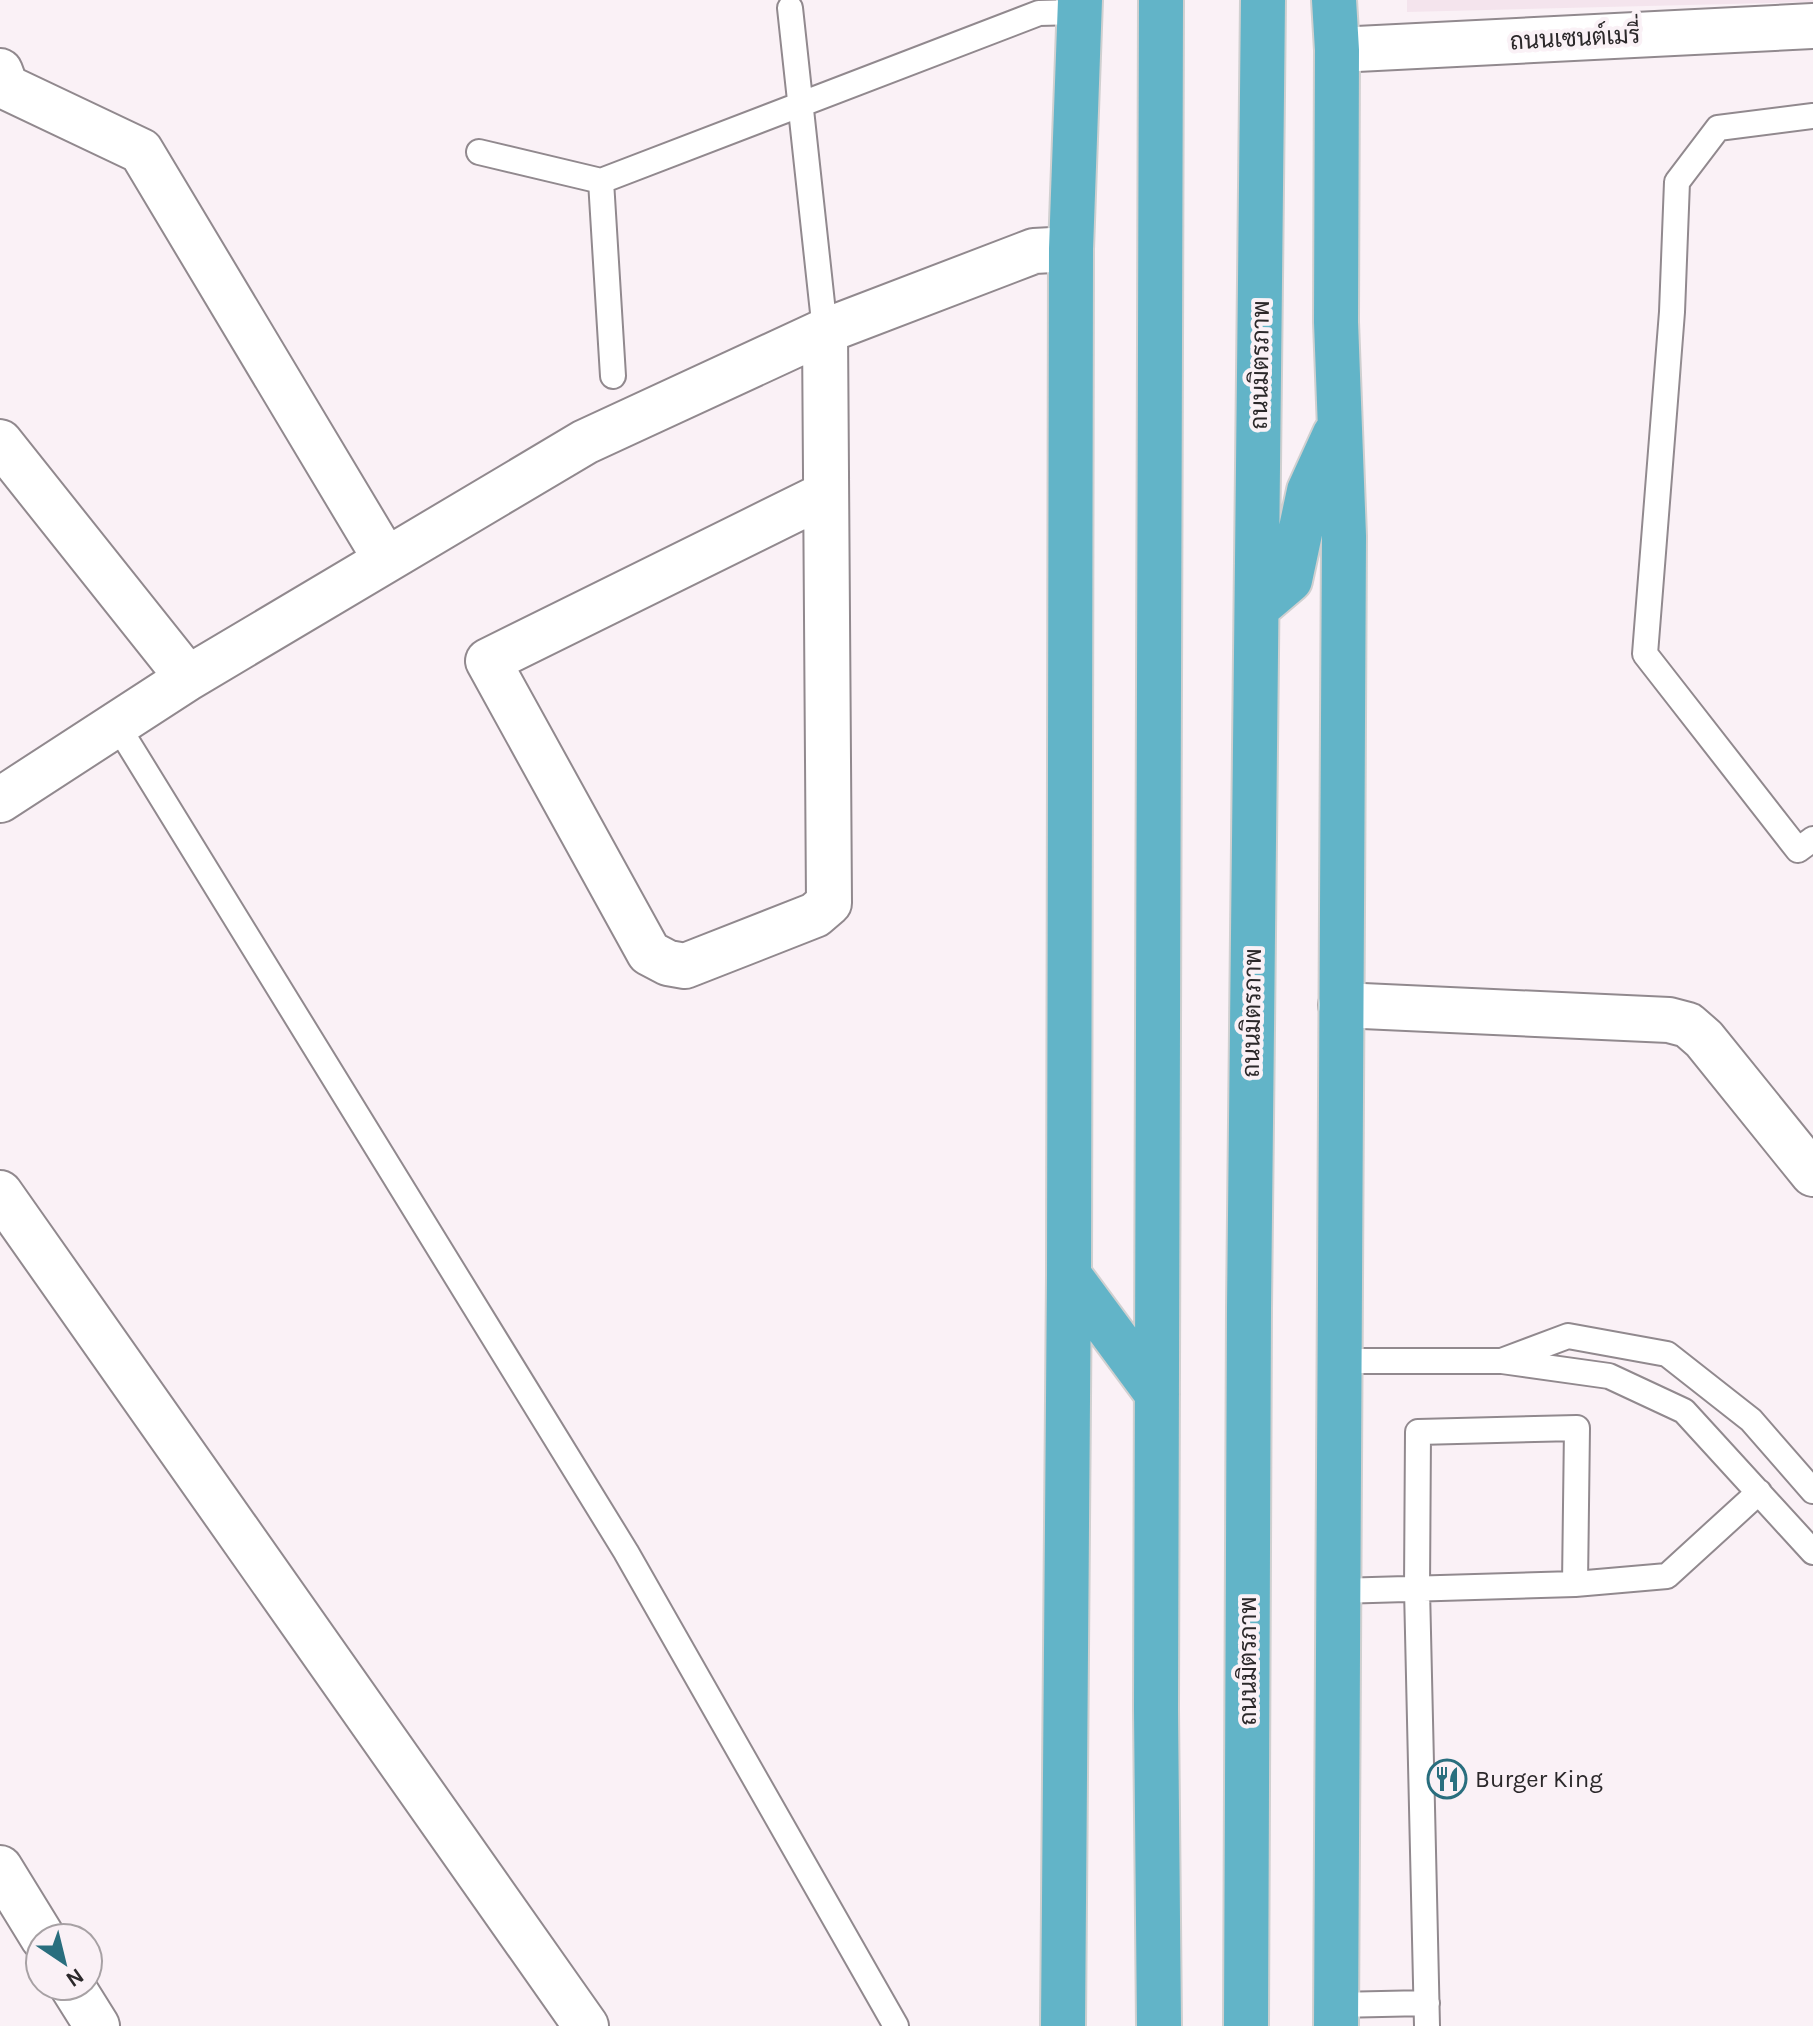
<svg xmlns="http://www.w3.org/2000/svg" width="1813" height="2026" viewBox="0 0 1813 2026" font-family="Karla,Sarabun,sans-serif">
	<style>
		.built { fill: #f4e4ed }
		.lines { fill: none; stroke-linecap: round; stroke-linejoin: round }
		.service-casing { stroke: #91898e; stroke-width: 28 }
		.minor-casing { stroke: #91898e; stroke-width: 48 }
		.trunk-casing { stroke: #d0d0d0; stroke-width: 48 }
		.service { stroke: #fff; stroke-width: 24 }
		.minor { stroke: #fff; stroke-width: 44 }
		.trunk { stroke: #62b4c8; stroke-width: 44 }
		.labels { text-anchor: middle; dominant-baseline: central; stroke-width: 8; stroke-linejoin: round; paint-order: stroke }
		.street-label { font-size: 24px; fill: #2b282a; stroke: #faf1f6 }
		.poi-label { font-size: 24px; fill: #2b282a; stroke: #faf1f6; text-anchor: start }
	</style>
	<rect width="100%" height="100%" fill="#faf1f6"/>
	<path class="built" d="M1407 0H1813V2L1407 12Z"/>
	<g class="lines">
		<defs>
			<path id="service" d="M790 8 825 331
				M1813 116 1718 128 1677 182 1672 312 1645 654 1798 850 1813 839
				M479 152 601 181 1039 13 1078 12
				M601 181 613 376
				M117 725 626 1552 896 2026
				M1504 1360 1568 1336 1667 1354 1751 1420 1813 1491
				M1339 1361H1502L1609 1376 1684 1411 1813 1552
				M1338 1591 1575 1584 1667 1576 1759 1492
				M1336 2005 1427 2003
				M1427 2026 1417 1589 1418 1432 1577 1428 1575 1584"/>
			<path id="minor" d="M1337 50 1813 26
				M0 71 6 87 141 151 386 560
				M825 331 829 903 815 915 685 966 668 963 649 953 488 661 826 494
				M0 442 188 678
				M0 800 188 678 585 442 825 331 1034 251 1071 249
				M1341 1005 1669 1020 1688 1025 1704 1039 1813 1174
				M0 1193 586 2026
				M0 1868 43 1938
				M72 1986 97 2026"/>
			<path id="trunk" d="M1334 0 1337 50 1336 322 1344 536 1336 2026
				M1257 608 1290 580 1309 491 1335 434
				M1069 1275 1157 1394
				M1063 2026 1069 1275 1071 249 1080 0
				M1159 2026 1156 1709 1161 0
				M1246 2026 1249 1309 1263 0"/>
		</defs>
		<use href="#service" class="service-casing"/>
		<use href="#minor" class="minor-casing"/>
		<use href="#trunk" class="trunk-casing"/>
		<use href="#service" class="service"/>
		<use href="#minor" class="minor"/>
		<use href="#trunk" class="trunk"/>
	</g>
	<defs>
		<symbol id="restaurant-ring" viewBox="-11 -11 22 22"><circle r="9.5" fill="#faf1f6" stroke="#296e7e" stroke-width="1.5"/><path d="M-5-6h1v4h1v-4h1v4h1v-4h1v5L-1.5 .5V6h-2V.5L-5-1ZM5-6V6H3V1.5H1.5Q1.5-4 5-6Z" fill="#296e7e"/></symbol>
	</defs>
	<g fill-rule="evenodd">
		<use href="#restaurant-ring" x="1425" y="1757" width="44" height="44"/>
	</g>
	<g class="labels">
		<g class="street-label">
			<text transform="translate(1575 38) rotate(-3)">ถนนเซนต์เมรี่</text>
			<text transform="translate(1260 365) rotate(-89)">ถนนมิตรภาพ</text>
			<text transform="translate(1252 1013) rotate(-89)">ถนนมิตรภาพ</text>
			<text transform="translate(1248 1661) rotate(-90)">ถนนมิตรภาพ</text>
		</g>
		<g class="poi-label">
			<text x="1475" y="1779">Burger King</text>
		</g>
	</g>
	<g transform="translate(64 1962) rotate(145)"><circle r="38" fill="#faf1f6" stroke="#a7a1a4" stroke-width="2"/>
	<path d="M0-6L14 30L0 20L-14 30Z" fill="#296e7e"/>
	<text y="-12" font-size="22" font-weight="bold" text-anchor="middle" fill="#2b282a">N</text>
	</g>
</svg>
